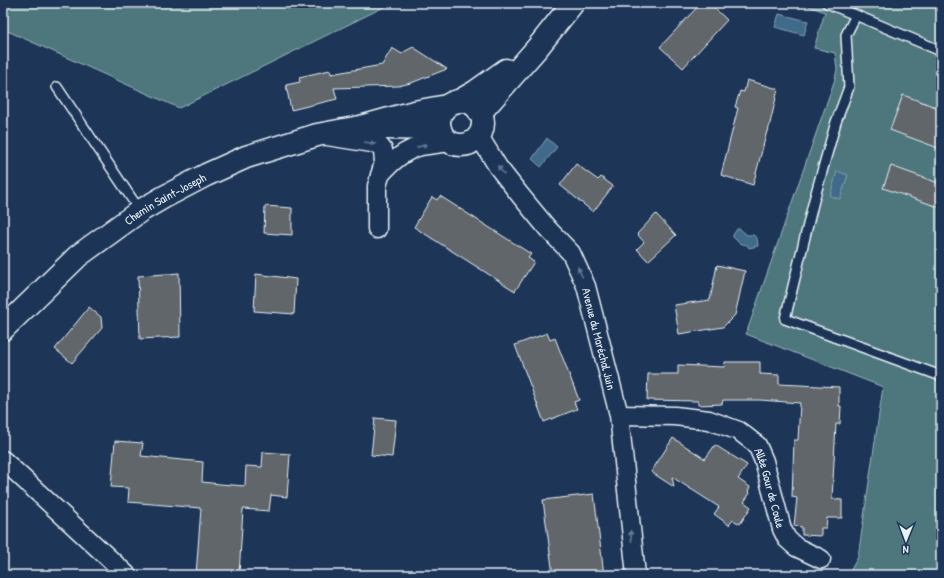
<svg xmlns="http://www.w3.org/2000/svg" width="944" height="578" viewBox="0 0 944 578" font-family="'Patrick Hand',sans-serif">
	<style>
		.green { fill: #4d777c; stroke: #9ab4ba }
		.water { fill: #416a89; stroke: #84a0b5 }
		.building { fill: #60666b; stroke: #e8f1f8 }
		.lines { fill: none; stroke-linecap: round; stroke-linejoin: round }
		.service-casing { stroke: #e8f1f8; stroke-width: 12 }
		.minor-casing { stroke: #e8f1f8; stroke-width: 21 }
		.secondary-casing { stroke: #e8f1f8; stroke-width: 25 }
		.service { stroke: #1d3557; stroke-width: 9 }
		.minor { stroke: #1d3557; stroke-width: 18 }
		.secondary { stroke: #1d3557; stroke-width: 22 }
		.oneway { fill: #64778f }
		.labels { text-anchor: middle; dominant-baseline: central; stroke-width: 3.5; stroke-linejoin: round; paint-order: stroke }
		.street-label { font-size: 12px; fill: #e8f1f8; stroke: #1d3557 }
	</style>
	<rect width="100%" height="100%" fill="#1d3557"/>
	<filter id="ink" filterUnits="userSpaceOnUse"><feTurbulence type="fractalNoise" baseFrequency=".025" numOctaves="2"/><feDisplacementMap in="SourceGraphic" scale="8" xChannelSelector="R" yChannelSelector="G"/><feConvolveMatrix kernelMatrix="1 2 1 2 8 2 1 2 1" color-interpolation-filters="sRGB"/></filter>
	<g filter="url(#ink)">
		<path class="green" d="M3 3H389L388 5 179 108 3 29Z
			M800 3H941V575H848L858 557 883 387 746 334 835 79 837 69 835 53 814 48 825 12Z"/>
		<path class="water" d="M779 14 808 21 804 35 775 27Z
			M547 138 557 147 541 167 532 159Z
			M837 171 848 175 840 199 830 196Z
			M737 229H740L747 235H753L757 238 758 246 749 248 747 245 739 243 733 237V235Z"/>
		<path class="building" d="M701 3H709L727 20 683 68 660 47Z
			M413 47 447 69 411 83 398 86 334 88 337 99 291 110 286 85 300 82 299 77 330 70 331 74 382 65 392 48 402 54 404 52Z
			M747 80 778 89 768 132 767 131 753 185 721 175 738 108 735 107 740 91 744 92Z
			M903 95 941 109V149L890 130Z
			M576 164 598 180 601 177 613 186 593 212 560 185Z
			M891 166 941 184V208L883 188Z
			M440 196 531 254 528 258 534 262 515 291 414 227 432 197 437 200Z
			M265 206 292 208V235L264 233Z
			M656 214 676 235 648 261 637 249 644 242 637 234Z
			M717 265 745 271 735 315 723 327 679 334 674 305 710 300Z
			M179 273 180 337 140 339 138 276Z
			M256 274 296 279 294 314 254 311Z
			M89 307 101 317 102 328 72 363 55 349Z
			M547 333 550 340 555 338 579 400 574 402 577 409 544 422 515 345Z
			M725 362H760V374L779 375V384L839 387V406H841L840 424H836L832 499 842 500V518H827L826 528H821V536L802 535V527L794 526 797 498 792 497 794 440H798L800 403 760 400H723L722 404 698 405V401L647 400 648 374H678V365L724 367Z
			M375 418 396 420 392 457 371 455Z
			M673 438 705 459 715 445 747 465 738 479 750 487 748 491 750 493 744 502 751 507 740 524 733 520 729 525 714 514 719 507 672 477 674 487 651 472Z
			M115 441 143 443 141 456 203 462 202 482 220 484 245 486 246 466 262 467 263 452 290 454 287 497 271 495 269 511 243 509 239 575H196L201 508 128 502 129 488 111 487Z
			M594 494 604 575H553L543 500Z"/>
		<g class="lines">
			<defs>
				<path id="service" d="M827 3 941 51
					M856 15 846 35 849 87 836 122 814 200 785 319 941 376
					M57 87 140 211"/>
				<g id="minor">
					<path d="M327 136 378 144 383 150 384 162 377 186V229"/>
					<path id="s1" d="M479 136 498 167 520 195 548 229 571 253 586 286 619 415 636 575"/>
					<path d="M380 175C391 162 405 150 421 146 431 144 440 144 450 142"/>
					<path id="s2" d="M619 415 675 416 709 420 739 431 757 445 764 461 782 529 787 539 796 547 821 559"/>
					<path d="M3 460 127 575"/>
				</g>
				<g id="secondary">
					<path d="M459 101 475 92 506 70"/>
					<circle cx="461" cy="123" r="22"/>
					<path d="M480 113 538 47 573 3"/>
					<path d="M382 128 440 129"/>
					<path id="s3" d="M3 329 78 256 140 211 164 197 206 175 246 157 317 135 360 127 414 112 447 106"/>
				</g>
			</defs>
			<use href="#service" class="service-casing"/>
			<use href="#minor" class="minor-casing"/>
			<use href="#secondary" class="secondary-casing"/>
			<use href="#service" class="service"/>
			<use href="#minor" class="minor"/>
			<use href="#secondary" class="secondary"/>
		</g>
		<defs><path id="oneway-solid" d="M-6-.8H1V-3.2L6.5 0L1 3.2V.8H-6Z"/></defs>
		<g class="oneway">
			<use href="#oneway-solid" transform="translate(370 143) rotate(9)"/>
			<use href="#oneway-solid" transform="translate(422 146) rotate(-13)"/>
			<use href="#oneway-solid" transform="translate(501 170) rotate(-126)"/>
			<use href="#oneway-solid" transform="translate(580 272) rotate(-115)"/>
			<use href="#oneway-solid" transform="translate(631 536) rotate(-96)"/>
		</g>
	</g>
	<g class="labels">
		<g class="street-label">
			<text stroke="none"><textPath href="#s3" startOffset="209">Chemin Saint-Joseph</textPath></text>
			<text stroke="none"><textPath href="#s1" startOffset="240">Avenue du Maréchal Juin</textPath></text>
			<text stroke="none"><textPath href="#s2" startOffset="190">Allée Gour de Coule</textPath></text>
		</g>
	</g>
	<rect width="944" height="578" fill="none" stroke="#1d3557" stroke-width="16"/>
	<rect x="8" y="8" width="928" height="562" fill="none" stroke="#e8f1f8" stroke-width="1.5" filter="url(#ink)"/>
	<g transform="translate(906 540) rotate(181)" stroke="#1d3557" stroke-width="3" paint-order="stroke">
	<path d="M0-3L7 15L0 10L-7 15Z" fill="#e8f1f8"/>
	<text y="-6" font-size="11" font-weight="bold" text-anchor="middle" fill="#e8f1f8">N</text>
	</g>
</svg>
